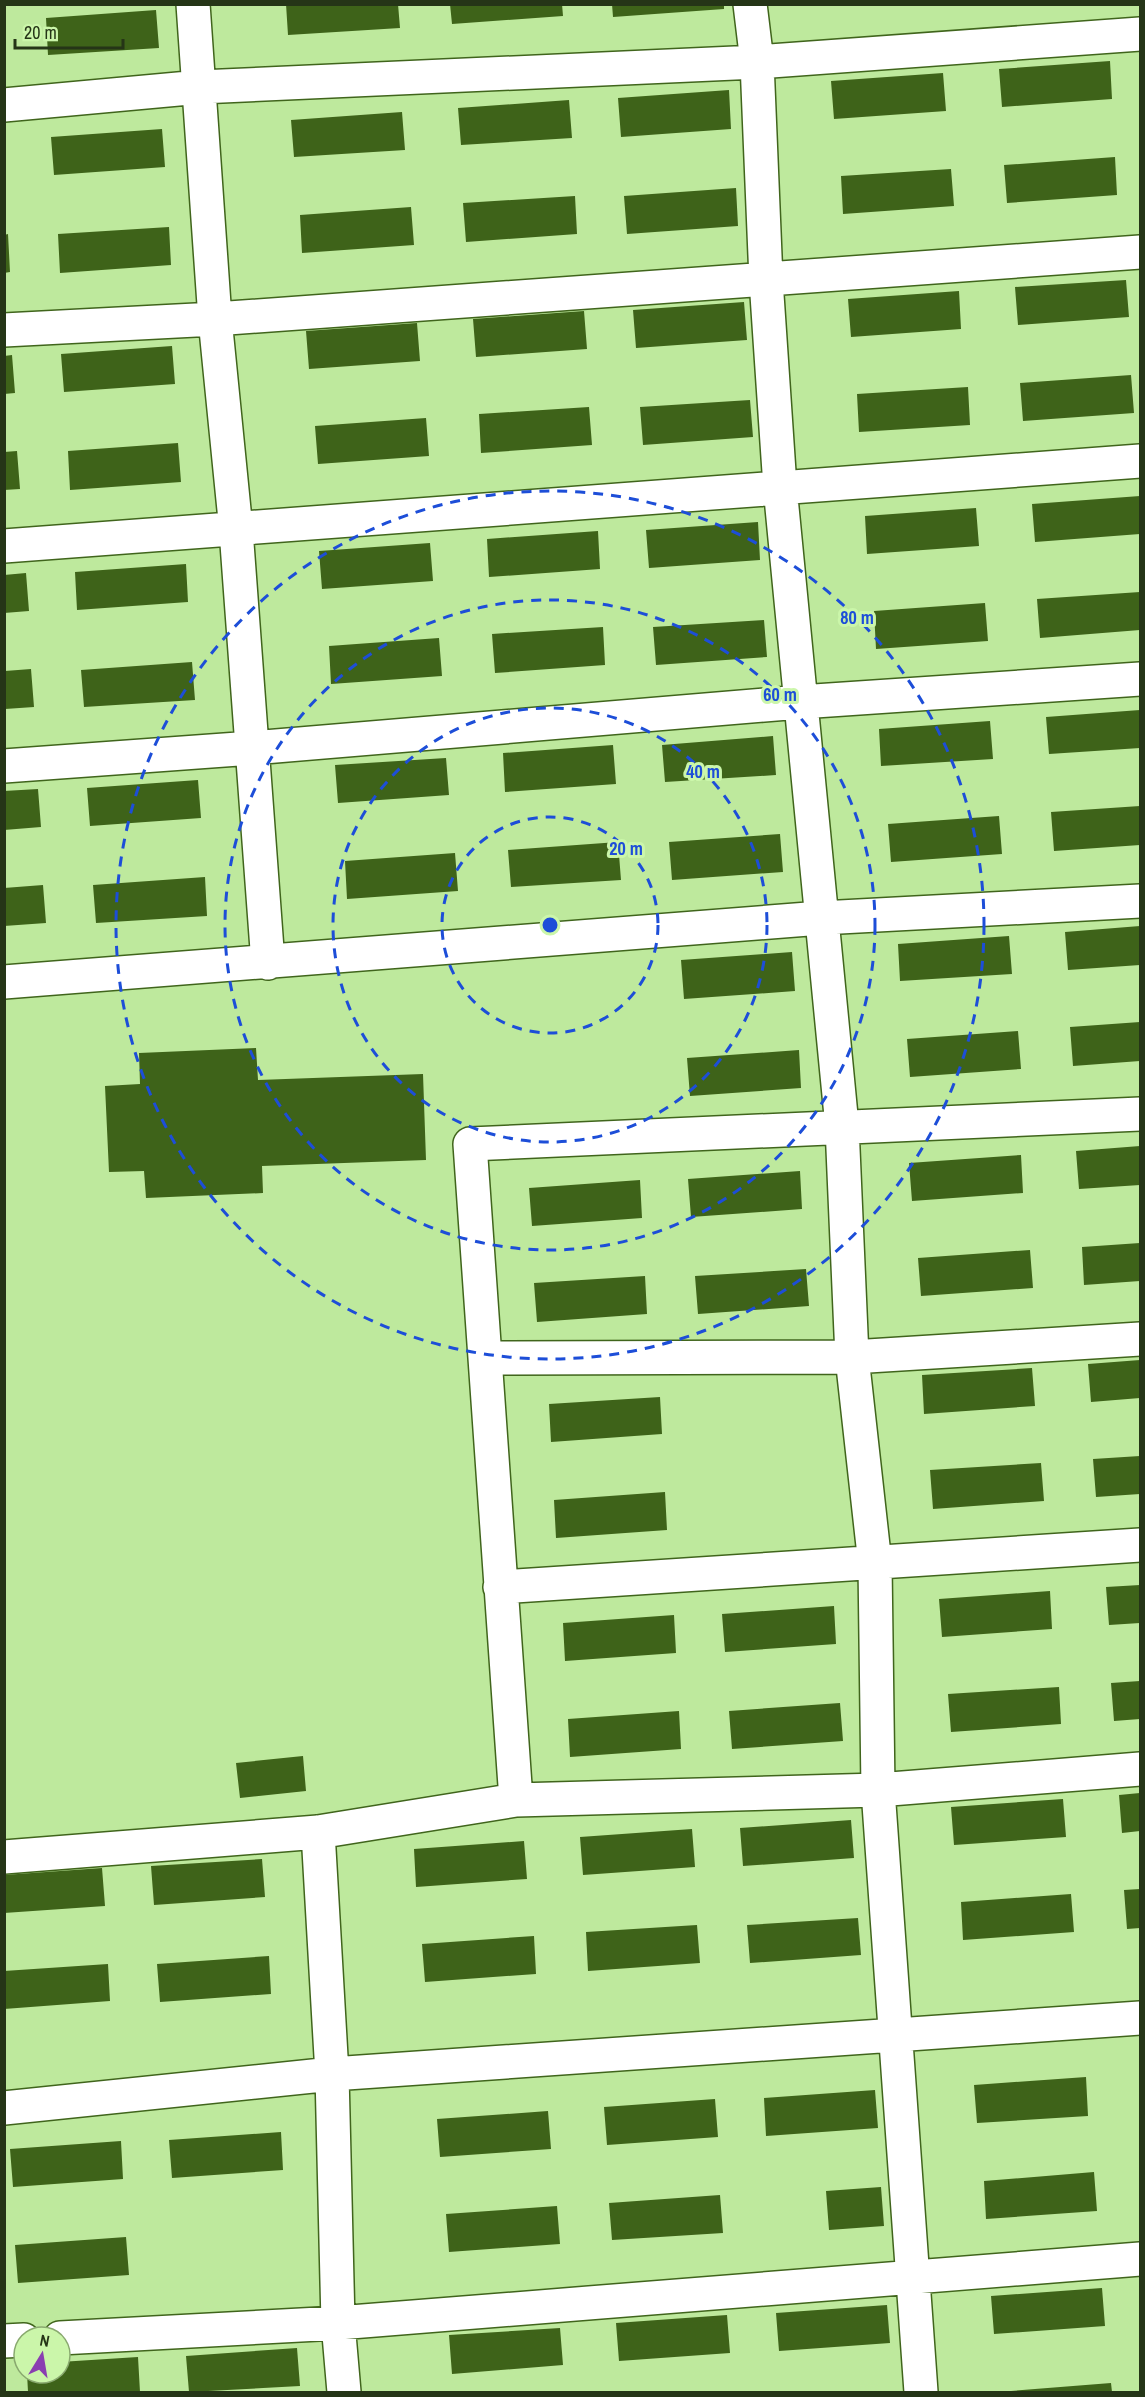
<svg xmlns="http://www.w3.org/2000/svg" width="1145" height="2397" viewBox="0 0 1145 2397" font-family="'Archivo Narrow',sans-serif">
	<style>
		.building { fill: #3e6319 }
		.lines { fill: none; stroke-linecap: round; stroke-linejoin: round }
		.minor-casing { stroke: #40651c; stroke-width: 36 }
		.minor { stroke: #fff; stroke-width: 33 }
		.ring { fill: none; stroke: #1d4ed8; stroke-width: 3; stroke-dasharray: 10 8 }
		.centre { fill: #1d4ed8; stroke: #cbf6aa; stroke-width: 3 }
		.ring-label { font-size: 18px; text-anchor: middle; font-weight: bold; fill: #1d4ed8; stroke: #cbf6aa; stroke-width: 6; stroke-linejoin: round; paint-order: stroke }
	</style>
	<rect width="100%" height="100%" fill="#bee99d"/>
	<path class="building" d="M286 4H398L400 28 288 35Z
		M450 4H562L563 16 452 24Z
		M612 4H724V9L613 17Z
		M156 10 159 48 48 55 46 18Z
		M1110 61 1112 99 1002 107 999 69Z
		M943 73 946 111 834 119 831 81Z
		M729 90 731 129 621 137 618 98Z
		M569 100 572 138 461 145 458 108Z
		M402 112 405 150 294 157 291 120Z
		M162 129 165 167 54 175 51 137Z
		M1115 157 1117 195 1007 203 1004 165Z
		M951 169 954 206 843 214 841 176Z
		M736 188 738 226 627 234 624 196Z
		M575 196 577 234 466 242 463 203Z
		M411 207 414 245 302 253 300 215Z
		M169 227 171 265 60 273 58 234Z
		M8 234 10 272 4 273V235Z
		M1126 280 1129 317 1018 325 1015 287Z
		M959 291 961 329 851 337 848 299Z
		M744 302 747 340 636 348 633 310Z
		M584 311 587 349 476 357 473 319Z
		M417 323 420 361 309 369 306 331Z
		M172 346 175 384 64 392 61 354Z
		M12 355 15 393 4 394V356Z
		M1131 375 1134 413 1023 421 1020 383Z
		M968 387 970 425 859 432 857 394Z
		M750 400 753 437 643 445 640 407Z
		M589 407 592 445 481 453 479 414Z
		M426 418 429 456 318 464 315 426Z
		M178 443 181 482 70 490 68 451Z
		M17 451 20 489 4 490V452Z
		M1140 496V534L1035 542 1032 504Z
		M976 508 979 546 867 554 865 516Z
		M758 522 760 560 649 568 646 530Z
		M598 531 600 569 489 577 487 539Z
		M430 543 433 581 322 589 319 551Z
		M186 564 188 602 77 610 75 572Z
		M26 573 29 611 4 613V575Z
		M1140 592V630L1040 638 1037 599Z
		M985 603 988 641 876 649 874 611Z
		M764 620 767 657 656 665 653 627Z
		M603 627 605 665 495 673 492 634Z
		M439 638 442 676 331 684 329 646Z
		M192 662 195 700 84 707 81 670Z
		M31 669 34 707 5 709V671Z
		M1140 710V748L1049 754 1046 717Z
		M990 721 993 759 881 766 879 729Z
		M773 736 776 775 665 782 662 745Z
		M613 745 616 784 505 792 503 753Z
		M446 758 449 795 338 803 335 765Z
		M198 780 201 818 90 826 87 788Z
		M38 789 41 827 4 830V791Z
		M1140 806V845L1054 851 1051 812Z
		M999 816 1002 854 891 862 888 824Z
		M780 834 783 872 672 880 669 842Z
		M618 842 621 880 511 887 508 850Z
		M455 853 458 891 347 899 345 861Z
		M205 877 207 916 96 923 93 885Z
		M43 885 46 923 4 926V888Z
		M1140 926V965L1068 970 1065 932Z
		M1009 936 1012 974 900 981 898 944Z
		M792 952 795 991 684 999 681 960Z
		M1140 1022V1061L1073 1066 1070 1027Z
		M1018 1031 1021 1069 910 1077 907 1039Z
		M256 1048 258 1080 423 1074 426 1160 262 1166 263 1193 146 1198 144 1171 109 1172 105 1086 140 1084 139 1053Z
		M799 1050 801 1088 690 1096 687 1058Z
		M1140 1146V1185L1079 1189 1076 1151Z
		M1021 1155 1023 1193 912 1201 909 1163Z
		M800 1171 802 1209 691 1217 688 1179Z
		M640 1180 642 1218 532 1226 529 1188Z
		M1140 1243V1281L1084 1285 1082 1247Z
		M1030 1250 1033 1288 921 1296 918 1258Z
		M806 1269 809 1306 698 1314 695 1276Z
		M645 1276 647 1314 537 1322 534 1283Z
		M1140 1360V1398L1091 1402 1088 1364Z
		M1032 1368 1035 1406 924 1414 922 1375Z
		M660 1397 662 1434 551 1442 549 1404Z
		M1140 1456V1494L1096 1497 1093 1459Z
		M1041 1463 1044 1501 933 1509 930 1470Z
		M665 1492 667 1530 556 1538 554 1500Z
		M1140 1585V1623L1109 1625 1106 1587Z
		M1050 1591 1052 1629 942 1637 939 1599Z
		M834 1606 836 1644 725 1652 722 1614Z
		M674 1615 676 1653 565 1661 563 1623Z
		M1140 1681V1719L1114 1721 1111 1683Z
		M1059 1687 1061 1724 951 1732 948 1694Z
		M840 1703 843 1741 732 1749 729 1711Z
		M679 1711 681 1749 570 1757 568 1719Z
		M303 1756 306 1791 240 1798 236 1763Z
		M1140 1793V1831L1122 1833 1119 1795Z
		M1063 1799 1066 1837 954 1845 951 1807Z
		M851 1820 854 1858 743 1866 740 1828Z
		M692 1829 695 1867 583 1875 580 1837Z
		M524 1841 527 1879 416 1887 414 1849Z
		M262 1859 265 1897 154 1905 151 1866Z
		M102 1868 105 1906 4 1913V1875Z
		M1140 1889V1928L1127 1929 1124 1890Z
		M1071 1894 1074 1932 963 1940 961 1902Z
		M858 1918 861 1955 750 1963 747 1925Z
		M697 1925 700 1963 588 1971 586 1932Z
		M534 1936 536 1974 425 1982 422 1944Z
		M269 1956 271 1994 160 2002 157 1964Z
		M108 1964 110 2001 4 2009V1971Z
		M1086 2077 1088 2116 977 2123 974 2085Z
		M875 2090 878 2128 766 2136 764 2098Z
		M715 2099 718 2137 607 2145 604 2107Z
		M548 2111 551 2149 440 2157 437 2119Z
		M281 2132 283 2170 172 2178 169 2140Z
		M121 2141 123 2179 13 2187 10 2149Z
		M1094 2172 1097 2211 986 2219 984 2181Z
		M881 2187 884 2226 829 2230 826 2191Z
		M720 2195 723 2233 612 2240 609 2203Z
		M557 2206 560 2244 449 2252 446 2214Z
		M126 2237 129 2275 18 2283 15 2245Z
		M1102 2288 1105 2326 994 2334 991 2296Z
		M887 2305 890 2343 779 2351 776 2313Z
		M727 2315 730 2353 619 2361 616 2323Z
		M560 2328 563 2365 452 2374 449 2335Z
		M297 2348 300 2386 189 2392 186 2356Z
		M138 2357 140 2392H28L27 2373H60V2362Z
		M1111 2383 1112 2392H1012L1011 2391Z"/>
	<g class="lines">
		<defs>
			<path id="minor" d="M193 4 215 319 236 530 268 963
				M750 4 757 62 766 280 780 487 842 1126 852 1357 875 1564 878 1790 921 2392
				M4 105 200 87 757 62 1140 34
				M4 330 215 319 1140 252
				M4 546 1140 461
				M4 766 252 748 800 702 1140 679
				M4 982 821 918 1140 901
				M486 1358 852 1357 1140 1339
				M500 1587 1140 1545
				M516 1800 470 1144 1140 1114
				M318 1832 332 2074 338 2323 344 2392
				M4 1857 318 1832 516 1800 878 1790 1140 1769
				M4 2108 332 2074 1140 2018
				M60 2338 338 2323 1140 2259
				M4 2341 24 2340"/>
		</defs>
		<use href="#minor" class="minor-casing"/>
		<use href="#minor" class="minor"/>
	</g>
	<g class="ring">
		<circle cx="550" cy="925" r="108"/>
		<circle cx="550" cy="925" r="217"/>
		<circle cx="550" cy="925" r="325"/>
		<circle cx="550" cy="925" r="434"/>
	</g>
	<circle cx="550" cy="925" r="9" class="centre"/>
	<g class="ring-label">
		<text x="857" y="624">80 m</text>
		<text x="780" y="701">60 m</text>
		<text x="703" y="778">40 m</text>
		<text x="626" y="855">20 m</text>
	</g>
	<rect width="1145" height="2397" fill="none" stroke="#253517" stroke-width="12"/>
	<g transform="translate(42 2355) rotate(11)"><circle r="28" fill="#cbf6aa" stroke="#89a96f" stroke-width="1.5"/>
	<path d="M0-4.5L10 22L0 15L-10 22Z" fill="#8a3fb1"/>
	<text y="-9" font-size="16" font-weight="bold" text-anchor="middle" fill="#253517">N</text>
	</g>
	<path d="M15 39v9h108v-9" fill="none" stroke="#253517" stroke-width="3"/>
	<text x="24" y="39" font-size="18" fill="#253517" stroke="#cbf6aa" stroke-width="4.5" paint-order="stroke">20 m</text>
</svg>
